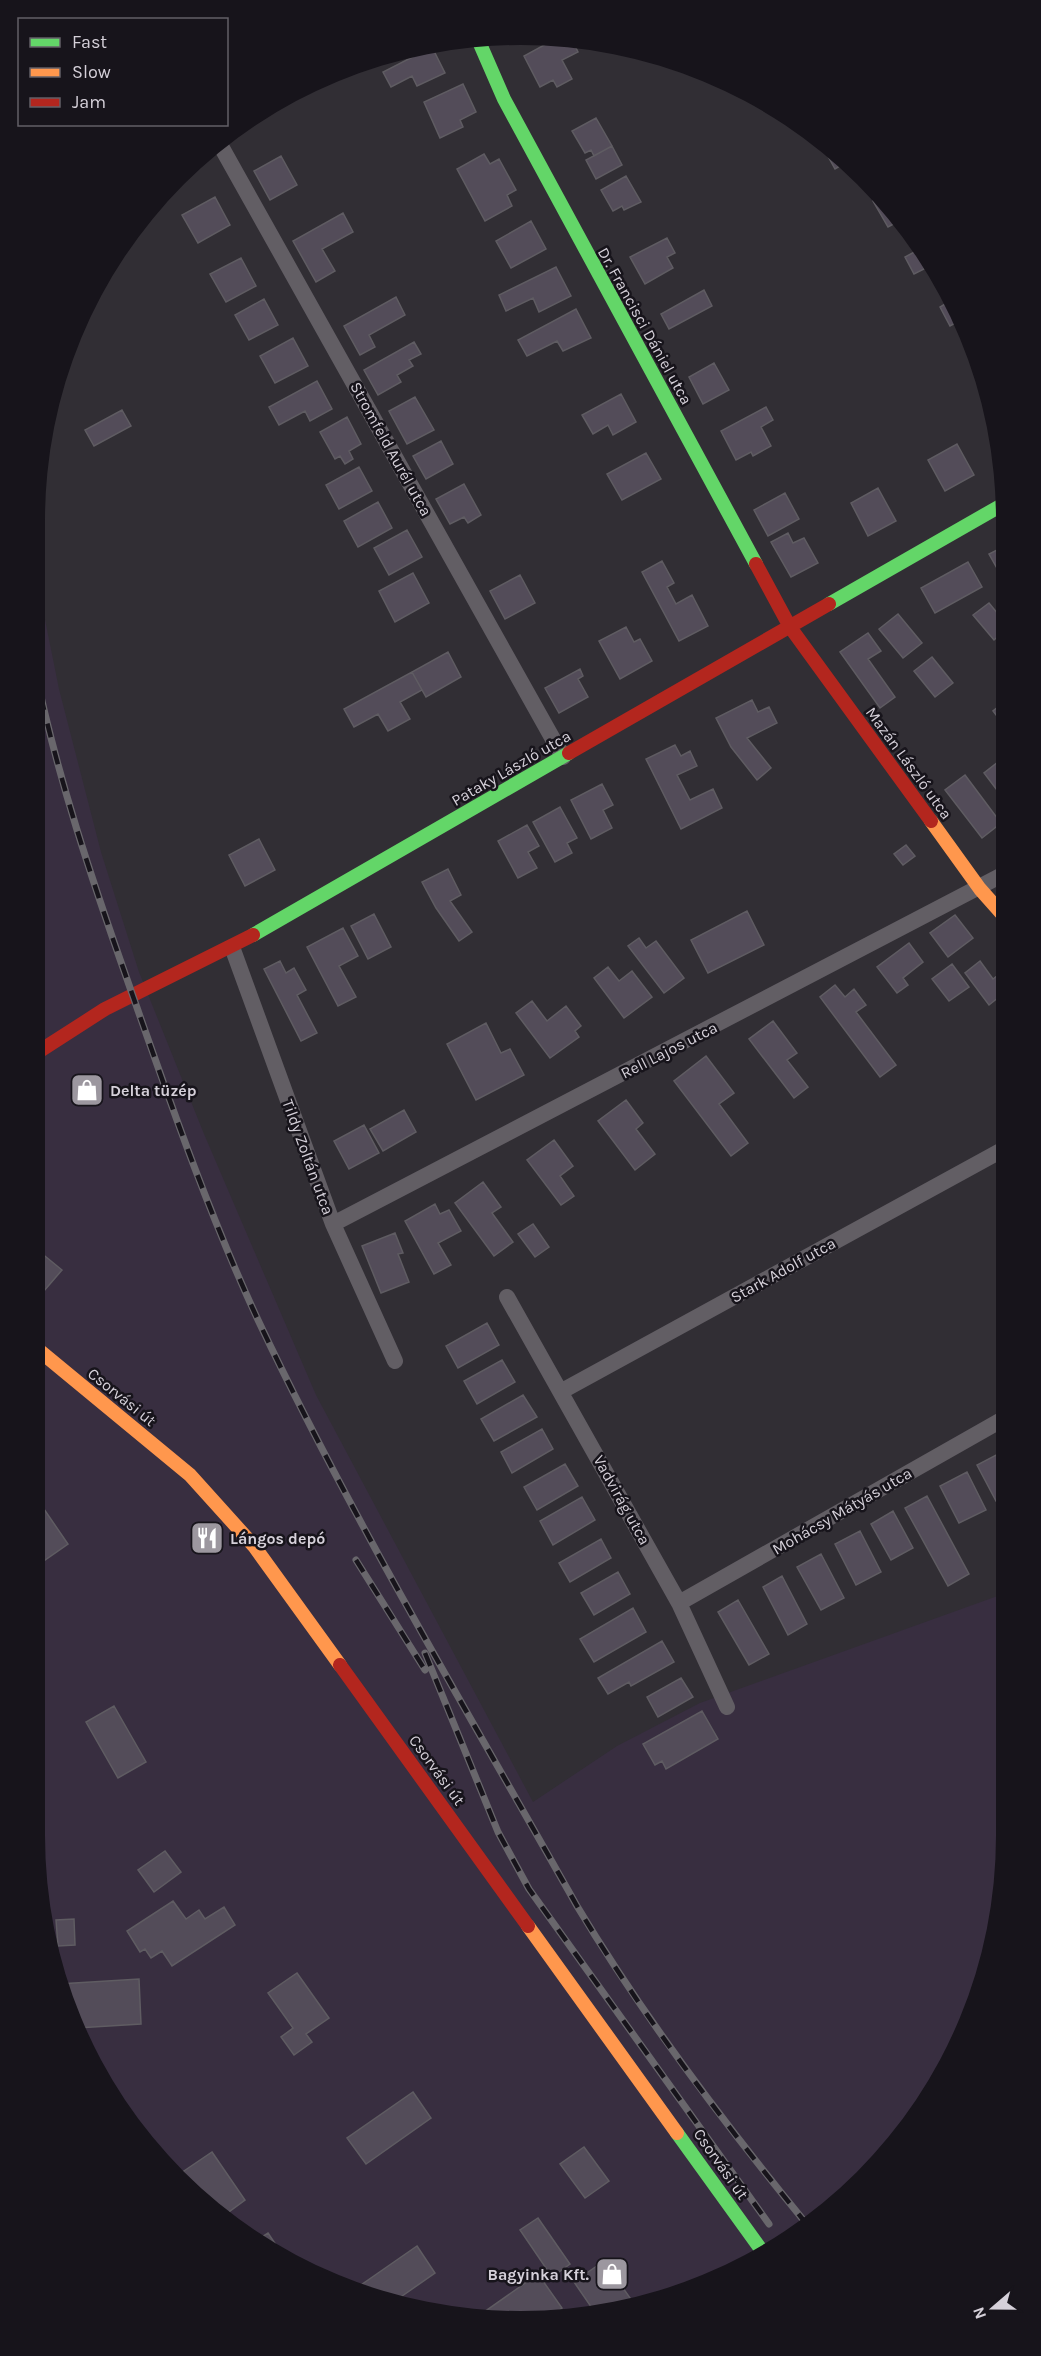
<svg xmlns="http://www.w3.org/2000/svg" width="1041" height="2356" viewBox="0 0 1041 2356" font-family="Karla,sans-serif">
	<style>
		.built { fill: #382e40 }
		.building { fill: #534c59; stroke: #5f5c62; stroke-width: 1.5 }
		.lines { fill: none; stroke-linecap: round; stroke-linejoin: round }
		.street { stroke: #625e64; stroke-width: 16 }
		.fast { stroke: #63d668; stroke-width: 14 }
		.slow { stroke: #ff974d; stroke-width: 14 }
		.jam { stroke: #b3261e; stroke-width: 14 }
		.rail-casing { stroke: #69676c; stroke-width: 7 }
		.rail { stroke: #17141b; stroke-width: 4.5; stroke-dasharray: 14; stroke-linecap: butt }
		.labels { text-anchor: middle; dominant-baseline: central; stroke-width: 5; stroke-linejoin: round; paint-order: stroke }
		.street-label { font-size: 16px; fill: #d5d0d9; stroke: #17141b }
		.poi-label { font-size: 16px; font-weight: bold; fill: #d5d0d9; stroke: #17141b; text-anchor: start }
	</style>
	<rect width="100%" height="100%" fill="#312e34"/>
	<path class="built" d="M35 570 59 689 101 852 139 972 204 1134 316 1395 533 1802 617 1746 700 1703 1006 1593V1835L981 1992 942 2078 886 2156 763 2257 615 2312 520 2321 426 2312 278 2257 155 2156 99 2078 60 1992 35 1835Z"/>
	<path class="building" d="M523 37H536L526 43Z
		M557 38H571L578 52 562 60 572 79 557 87 553 80 540 87 524 56Z
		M432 47 445 73 417 86 412 76 391 87 383 72Z
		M463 84 476 112 460 120 463 127 440 138 424 102Z
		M596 118 612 146 594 156 591 150 585 153 572 131Z
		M612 146 622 165 596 179 586 160Z
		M828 146 845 163 835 169 824 149Z
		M484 154 490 164 499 159 516 190 507 195 512 206 485 221 457 169Z
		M281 156 297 185 270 200 254 171Z
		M626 176 641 202 624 210 622 206 613 211 601 190Z
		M215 197 230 225 198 243 182 215Z
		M879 197 901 220 888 227 873 201Z
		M343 213 353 232 322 249 335 271 316 282 293 241Z
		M531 221 546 249 511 268 496 241Z
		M667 238 675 253 667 257 673 268 645 284 630 257Z
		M920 249 930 266 914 274 905 257Z
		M241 258 256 286 226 302 210 274Z
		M556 267 571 296 539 312 533 298 506 311 499 295Z
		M704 290 712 306 669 329 661 314Z
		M396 297 405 315 369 335 375 347 360 355 344 326Z
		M264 299 278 325 249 340 235 315Z
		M950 301 961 320 950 326 940 307Z
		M576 309 591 338 563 351 557 341 527 356 518 340Z
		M293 338 308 366 275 383 260 356Z
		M414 342 421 354 409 360 413 366 397 375 401 382 378 395 364 370Z
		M714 363 729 390 703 404 689 377Z
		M317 381 332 409 310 421 305 411 279 425 269 407Z
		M621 394 636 422 613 435 608 425 593 434 582 415Z
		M415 397 434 430 407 444 389 411Z
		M766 407 773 420 761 427 771 446 753 456 751 452 736 460 721 431Z
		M122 410 131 426 94 446 85 430Z
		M347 417 361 444 349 451 353 459 345 464 340 456 335 459 320 432Z
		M441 441 453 464 426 479 413 456Z
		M957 444 974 475 945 491 928 460Z
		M646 453 661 479 622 500 607 474Z
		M359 467 372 491 339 509 326 485Z
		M464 484 481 515 468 523 464 517 450 524 436 499Z
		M878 488 896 521 868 536 851 503Z
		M785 493 799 519 768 536 754 510Z
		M378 502 392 528 358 547 344 521Z
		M407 530 422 557 389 575 374 548Z
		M788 533 793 543 804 538 818 563 791 577 771 542Z
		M1003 547V579L989 554Z
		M662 561 674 583 667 587 676 604 692 595 708 626 679 641 642 572Z
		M968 562 982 587 935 613 921 588Z
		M413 573 429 603 395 622 379 591Z
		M520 575 535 603 505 619 490 591Z
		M989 603 1003 620V632L994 640 973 615Z
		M898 614 922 643 903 658 879 629Z
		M626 627 634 642 640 639 652 661 620 679 599 641Z
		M868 633 881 651 868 659 895 697 880 708 840 652Z
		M448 652 461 677 426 697 412 672Z
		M932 657 953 683 935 697 914 671Z
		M580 669 583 676 578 679 588 697 559 713 545 688Z
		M412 672 422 690 400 702 410 719 388 731 378 714 354 727 344 709Z
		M752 700 758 712 769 707 777 723 747 738 771 768 757 780 731 747 716 718Z
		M1003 703V724L993 711Z
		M675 745 681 756 690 751 697 766 677 775 690 800 713 789 722 808 681 829 646 759Z
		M1003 758V798L984 773Z
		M965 775 1001 823 982 838 945 790Z
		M602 784 613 805 603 810 612 828 591 839 571 800Z
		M560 807 577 838 567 843 572 853 555 862 533 822Z
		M527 825 539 846 528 852 537 868 518 878 498 841Z
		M259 839 275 870 245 886 229 855Z
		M906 845 915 856 903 865 894 854Z
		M448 869 461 895 450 901 472 932 459 941 436 908 422 882Z
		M747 911 764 945 708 973 691 940Z
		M374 914 391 947 368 959 351 926Z
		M955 915 973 938 948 957 930 933Z
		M343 928 358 956 339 966 356 997 338 1006 307 947Z
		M639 938 646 948 656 941 684 978 664 993 628 946Z
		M909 943 923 962 903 978 908 985 897 993 877 967Z
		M280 961 286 973 294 968 306 990 297 995 317 1033 301 1041 264 969Z
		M980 961 993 979 1002 972 1004 975V993L989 1005 965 973Z
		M952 964 969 987 949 1001 932 979Z
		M608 967 619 981 632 971 652 997 624 1018 594 978Z
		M835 985 845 997 854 989 866 1005 856 1012 896 1065 880 1077 820 997Z
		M532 1001 547 1021 566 1006 581 1026 575 1031 579 1037 550 1058 516 1013Z
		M773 1021 797 1053 787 1060 808 1087 794 1098 749 1039Z
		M486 1023 501 1053 510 1049 524 1075 476 1100 447 1044Z
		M706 1056 734 1093 719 1104 748 1143 731 1156 674 1081Z
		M626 1100 643 1123 636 1129 655 1154 635 1170 598 1121Z
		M404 1110 416 1132 383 1151 370 1129Z
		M364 1125 379 1153 349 1169 334 1141Z
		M554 1140 573 1166 560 1176 574 1196 561 1205 527 1160Z
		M483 1182 501 1207 492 1213 513 1242 494 1256 455 1203Z
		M435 1204 440 1214 449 1210 461 1231 438 1243 451 1265 434 1274 405 1221Z
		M533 1224 549 1247 535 1257 518 1234Z
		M395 1233 403 1253 398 1254 409 1282 381 1293 362 1246Z
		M40 1252 62 1270 38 1298 35 1295V1258Z
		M487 1323 499 1345 458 1368 446 1346Z
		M502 1360 515 1382 477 1404 464 1381Z
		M523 1395 537 1417 494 1441 481 1419Z
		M542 1429 553 1449 512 1473 501 1452Z
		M1002 1452 1005 1460V1496L996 1501 977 1465Z
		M565 1464 578 1486 537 1510 524 1487Z
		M967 1472 986 1510 959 1523 940 1486Z
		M35 1496 68 1544 35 1567Z
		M927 1496 969 1574 948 1586 905 1508Z
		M582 1497 595 1520 553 1545 540 1521Z
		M893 1511 913 1548 891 1560 871 1524Z
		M860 1531 881 1572 856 1585 835 1544Z
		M601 1539 611 1558 570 1582 559 1563Z
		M821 1554 844 1598 821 1610 797 1567Z
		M618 1572 630 1594 594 1615 581 1593Z
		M782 1576 807 1624 788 1635 763 1587Z
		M738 1600 769 1654 749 1665 718 1612Z
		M633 1608 646 1632 594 1662 580 1639Z
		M662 1641 674 1662 631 1686 629 1682 608 1694 598 1678Z
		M681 1678 693 1697 658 1717 647 1697Z
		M114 1706 146 1762 118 1778 86 1722Z
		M702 1711 718 1739 666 1769 662 1761 655 1765 643 1744Z
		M165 1851 181 1872 154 1892 138 1870Z
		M173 1901 186 1919 199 1910 205 1919 224 1907 235 1925 172 1966 162 1951 151 1958 145 1949 140 1952 127 1931Z
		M74 1919 75 1945 58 1946 56 1920Z
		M297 1973 329 2018 306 2034 312 2042 294 2055 281 2037 293 2028 268 1993Z
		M139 1979 141 2024 77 2028 59 1984Z
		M413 2092 431 2118 366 2164 347 2138Z
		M584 2147 609 2181 585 2198 560 2164Z
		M212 2152 245 2200 226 2214 178 2175Z
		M538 2218 570 2264 552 2277 520 2230Z
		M268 2233 286 2260 278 2257 257 2240Z
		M417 2246 435 2273 395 2301 358 2287Z
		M604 2261 635 2305 615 2312 596 2314 574 2282Z
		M538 2274 562 2308 546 2319 520 2321 477 2317Z"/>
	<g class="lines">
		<path class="street" d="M218 141 563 757
			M232 947 333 1224 395 1361
			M333 1224 1004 874
			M507 1297 679 1603 727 1707
			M562 1391 1004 1149
			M679 1603 1005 1418"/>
		<path class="fast" d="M477 37 504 99 756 564
			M829 604 1002 505
			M253 935 569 753
			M677 2133 765 2255"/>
		<path class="slow" d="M931 821 980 889 1004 916
			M35 1347 190 1475 254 1546 340 1665
			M528 1926 677 2133"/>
		<path class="jam" d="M756 564 790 627 931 821
			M569 753 829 604
			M35 1054 105 1009 253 935
			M340 1665 528 1926"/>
		<defs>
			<path id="rail" d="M35 669C57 776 92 880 128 982 168 1096 207 1210 258 1320 353 1521 468 1712 577 1906 644 2018 723 2122 805 2222
				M356 1560 425 1670
				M425 1653 498 1832 529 1889 769 2224"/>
		</defs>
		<use href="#rail" class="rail-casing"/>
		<use href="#rail" class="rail"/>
	</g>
	<defs>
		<symbol id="shop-square" viewBox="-11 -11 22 22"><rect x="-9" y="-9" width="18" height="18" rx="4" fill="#9c979f" stroke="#17141b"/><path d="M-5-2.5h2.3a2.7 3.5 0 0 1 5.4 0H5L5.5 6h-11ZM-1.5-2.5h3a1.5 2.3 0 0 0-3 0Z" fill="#fff"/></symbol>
		<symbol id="restaurant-square" viewBox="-11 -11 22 22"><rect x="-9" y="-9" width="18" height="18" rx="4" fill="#9c979f" stroke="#17141b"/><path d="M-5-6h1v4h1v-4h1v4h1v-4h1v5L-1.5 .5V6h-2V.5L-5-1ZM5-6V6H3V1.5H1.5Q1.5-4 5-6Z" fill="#fff"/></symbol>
	</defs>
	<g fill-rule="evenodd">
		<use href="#shop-square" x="68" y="1071" width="38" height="38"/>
		<use href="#restaurant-square" x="188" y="1519" width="38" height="38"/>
		<use href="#shop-square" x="593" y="2255" width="38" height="38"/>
	</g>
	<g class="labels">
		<g class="street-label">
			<text transform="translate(645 326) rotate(61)">Dr. Francisci Dániel utca</text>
			<text transform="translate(391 449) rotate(61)">Stromfeld Aurél utca</text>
			<text transform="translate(909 763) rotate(54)">Mazán László utca</text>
			<text transform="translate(511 768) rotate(-30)">Pataky László utca</text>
			<text transform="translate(669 1050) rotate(-27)">Rell Lajos utca</text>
			<text transform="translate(308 1157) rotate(70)">Tildy Zoltán utca</text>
			<text transform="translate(783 1270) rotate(-29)">Stark Adolf utca</text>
			<text transform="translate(122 1397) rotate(39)">Csorvási út</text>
			<text transform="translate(622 1500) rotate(61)">Vadvirág utca</text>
			<text transform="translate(842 1511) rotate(-30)">Mohácsy Mátyás utca</text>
			<text transform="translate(437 1770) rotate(54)">Csorvási út</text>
			<text transform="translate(721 2164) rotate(55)">Csorvási út</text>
		</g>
		<g class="poi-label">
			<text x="110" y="1090">Delta tüzép</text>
			<text x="230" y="1538">Lángos depó</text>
			<text x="589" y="2274" text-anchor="end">Bagyinka Kft.</text>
		</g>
	</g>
	<path d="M0 0H1041V2356H0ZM520 45H521A475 475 0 0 1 996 520V1836A475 475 0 0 1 521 2311H520A475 475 0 0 1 45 1836V520A475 475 0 0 1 520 45Z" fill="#17141b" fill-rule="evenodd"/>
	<rect x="18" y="18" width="210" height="108" fill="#17141b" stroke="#635f67" stroke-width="1.5"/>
	<rect x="30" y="38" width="30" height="9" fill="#63d668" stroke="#635f67" stroke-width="1.5"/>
	<text x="72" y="48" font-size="18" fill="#d5d0d9">Fast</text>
	<rect x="30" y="68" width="30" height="9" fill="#ff974d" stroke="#635f67" stroke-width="1.5"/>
	<text x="72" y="78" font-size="18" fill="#d5d0d9">Slow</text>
	<rect x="30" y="98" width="30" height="9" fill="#b3261e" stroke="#635f67" stroke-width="1.5"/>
	<text x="72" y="108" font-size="18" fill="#d5d0d9">Jam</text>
	<g transform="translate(993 2308) rotate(250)" stroke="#17141b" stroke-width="4.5" paint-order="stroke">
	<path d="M0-4.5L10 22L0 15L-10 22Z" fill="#d5d0d9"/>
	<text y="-9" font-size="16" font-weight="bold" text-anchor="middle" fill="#d5d0d9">N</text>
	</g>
</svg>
